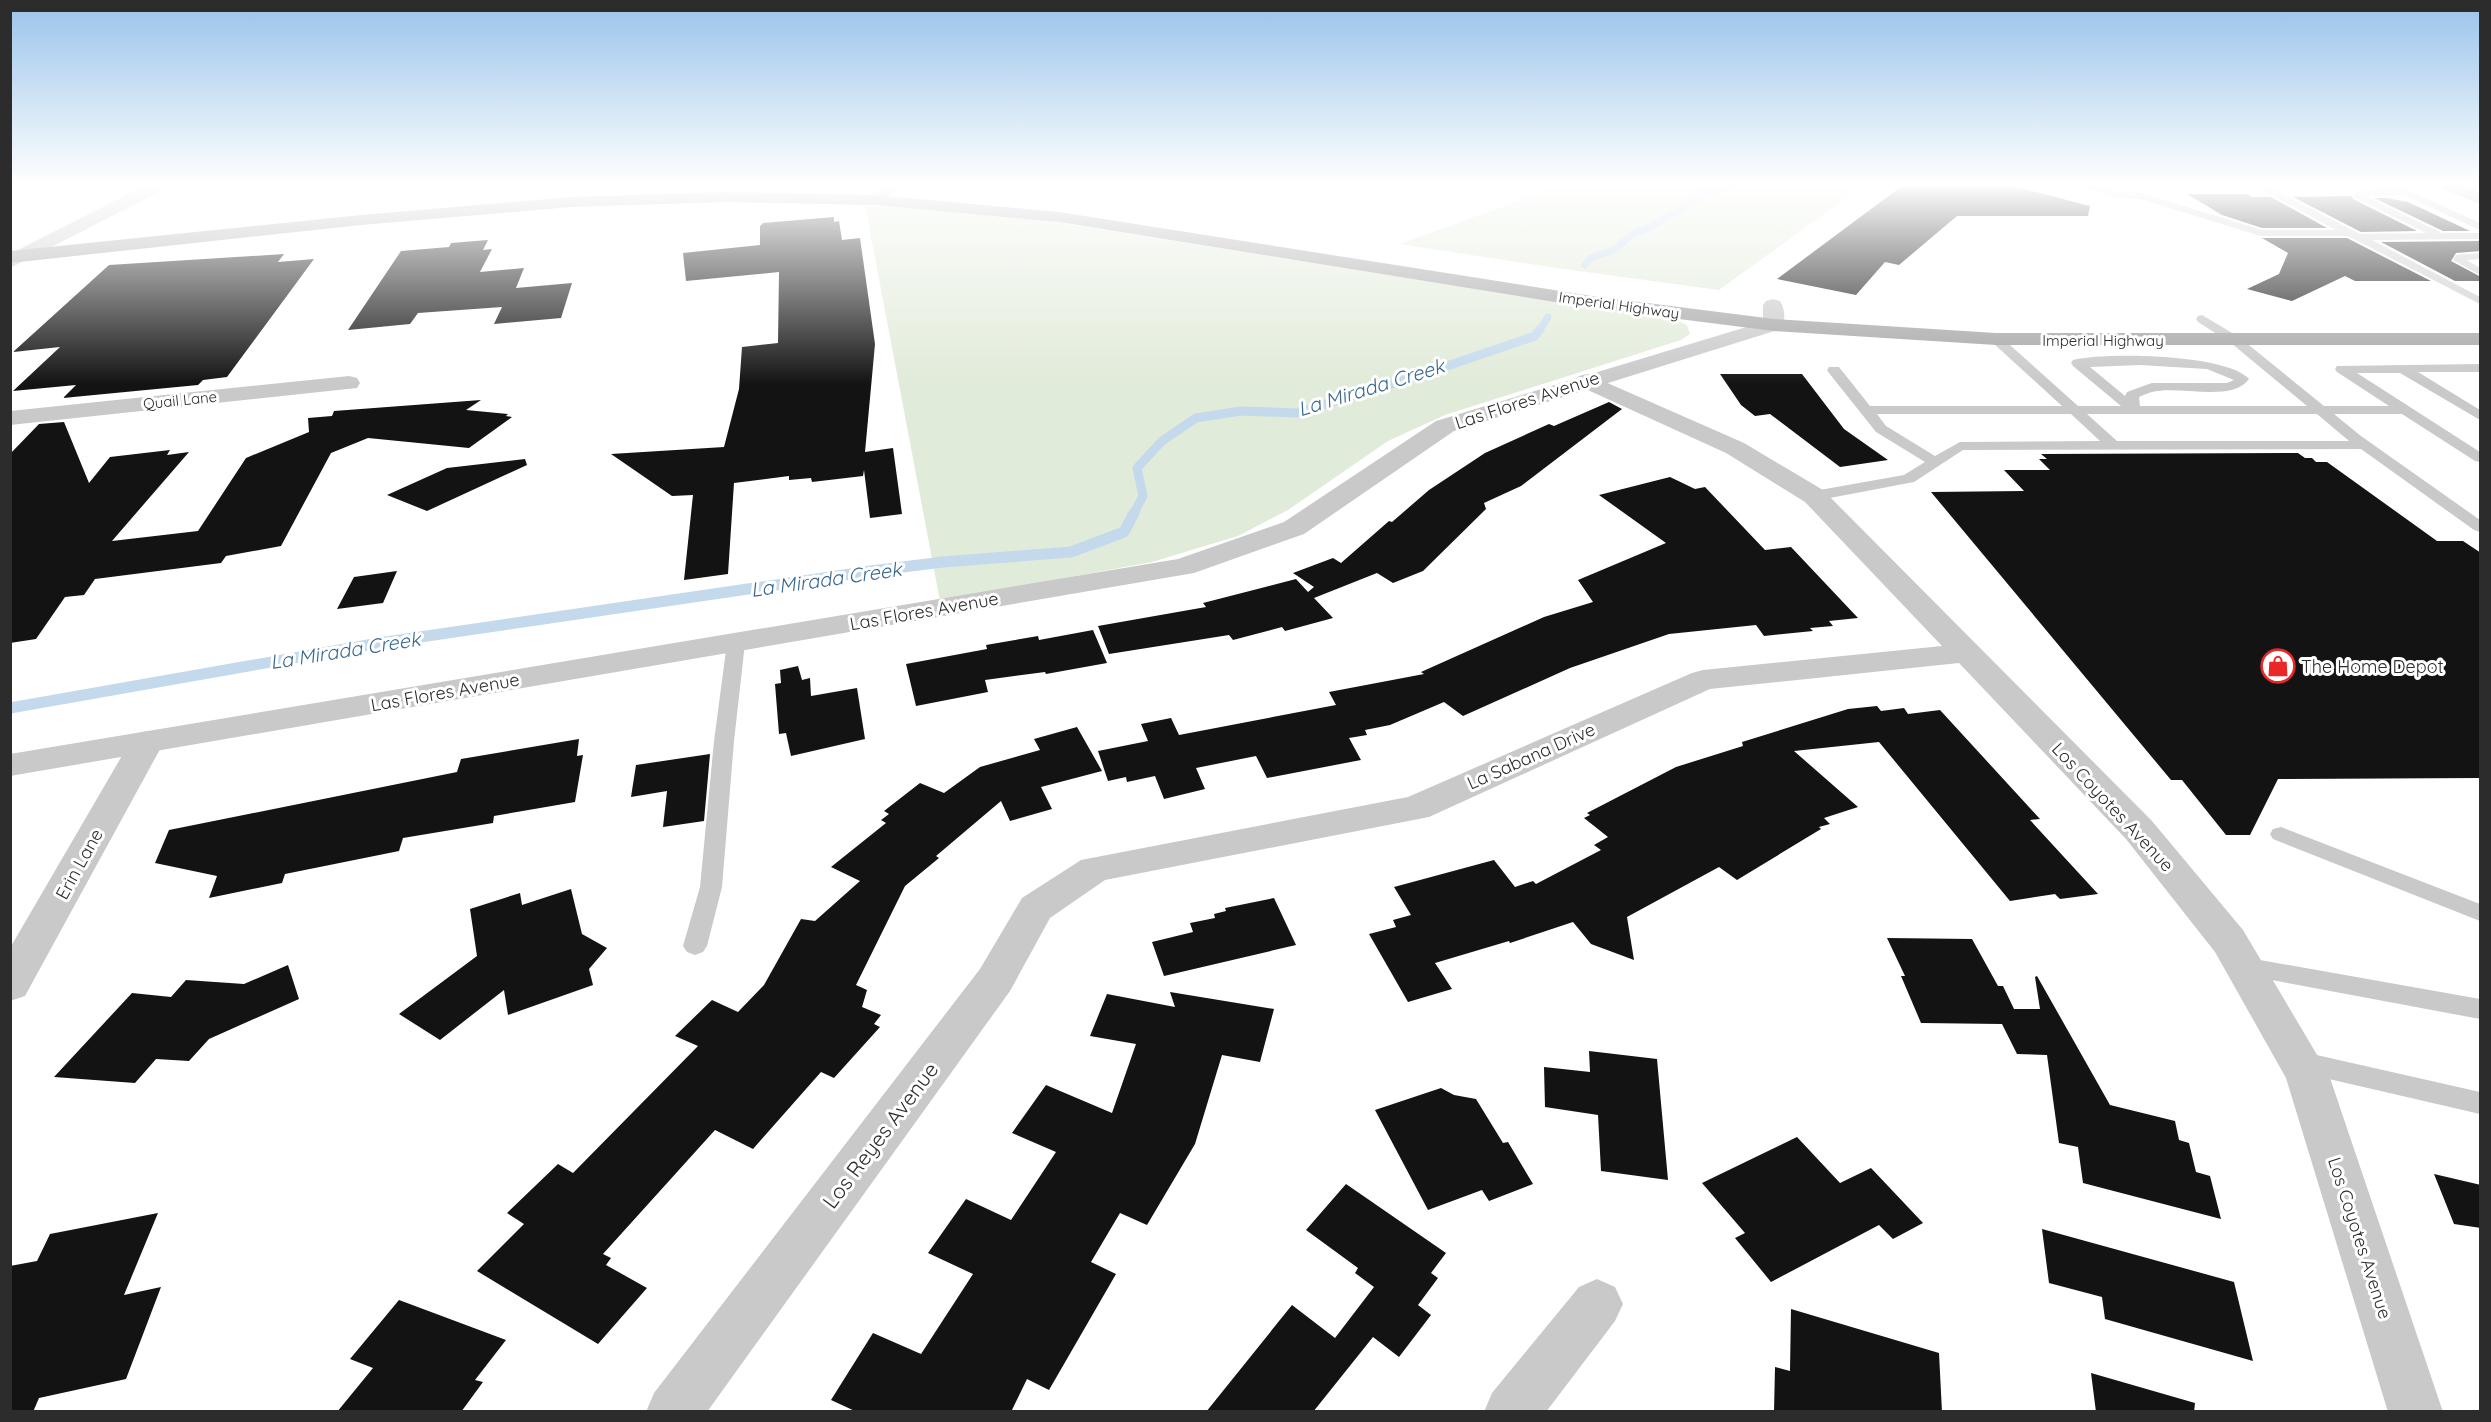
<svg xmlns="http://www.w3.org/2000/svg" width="2491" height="1422" viewBox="0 0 2491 1422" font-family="Quicksand,sans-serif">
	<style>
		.green { fill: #e1ebd9 }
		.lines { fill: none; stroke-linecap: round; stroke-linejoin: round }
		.stream-far2 { stroke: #c4d9ec; stroke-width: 7 }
		.stream-far1 { stroke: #c4d9ec; stroke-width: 9 }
		.stream { stroke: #c4d9ec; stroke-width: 11 }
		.building { fill: #131313 }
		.service { fill: #c9c9c9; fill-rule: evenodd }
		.minor { fill: #c9c9c9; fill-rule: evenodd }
		.tertiary { fill: #c9c9c9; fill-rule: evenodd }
		.primary { fill: #a4a4a4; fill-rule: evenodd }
		.labels { text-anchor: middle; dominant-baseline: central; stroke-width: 6; stroke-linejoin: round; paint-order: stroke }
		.far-street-label { font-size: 15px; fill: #2c2c2c; stroke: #fff }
		.street-label { font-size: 18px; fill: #2c2c2c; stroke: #fff }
		.poi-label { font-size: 18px; fill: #2c2c2c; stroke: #fff; text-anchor: start }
		.water-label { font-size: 20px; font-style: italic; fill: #386891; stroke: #fff }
		.near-street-label { font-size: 21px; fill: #2c2c2c; stroke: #fff }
	</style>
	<rect width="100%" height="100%" fill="#fff"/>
	<path class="green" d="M1551 185H1864L1719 290 1556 268 1400 244 1515 202Z
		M865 205 940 209 1042 220 1678 321 1687 325 1690 334 1681 340 1445 415 1388 441 1288 510 1238 536 1152 562 940 601Z"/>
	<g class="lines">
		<path class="stream-far2" d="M1585 265 1590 258 1614 250 1634 233 1651 227 1708 192 1732 185
			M1539 331 1548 317"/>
		<path class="stream-far1" d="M1133 515 1143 496 1137 468 1162 441 1196 418 1241 411 1296 413 1415 377 1535 336 1540 329"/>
		<path class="stream" d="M10 708 379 643 871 571 943 562 1071 552 1124 532 1134 513"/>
	</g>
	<path class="building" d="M1902 186 2017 187 2090 206 2088 216H1957L1899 265 1885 262 1856 295 1777 279Z
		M2187 194H2247L2252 197H2271L2327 228H2262L2222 215Z
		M2352 196 2353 199 2417 231 2361 232 2293 197Z
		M2374 198H2387L2408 202 2470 231H2443Z
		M834 217V222L839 221 842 240 860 238 875 344 865 452 893 448 902 514 870 518 864 470 863 476 812 482 811 478 789 480V476L734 483 728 574 684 580 693 495 672 496 611 454 724 447 739 389 742 347 778 343 779 272 686 281 683 253 760 245V226L763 223Z
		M2262 238H2347L2431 281H2355L2345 276 2292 301 2247 289 2279 274 2288 253Z
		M488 240 483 250 492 249 480 272 524 268 516 288 572 283 561 318 494 324 502 307 418 313 410 324 348 330 401 251 449 247 451 243Z
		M2481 241V251L2456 253 2451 261 2481 277V281H2455L2381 242Z
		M284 254 278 262 314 259 227 377 203 380 198 385 63 398 76 385 13 391 60 347 13 352 109 265Z
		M1720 374H1802L1844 429 1888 460 1840 467 1770 414 1755 416 1741 405Z
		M481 400 466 410 508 414 506 416 512 417 469 448 368 438 331 453 281 546 226 556 221 563 95 579 84 595 65 597 36 639 10 643V454L39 424 64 422 89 483 110 457 170 450 167 455 189 452 112 541 198 531 246 458 309 432 308 418 332 416 334 411Z
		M1609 402 1622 409 1521 486 1484 503 1486 509 1423 571 1393 583 1377 573 1314 598 1333 618 1285 631 1282 627 1233 640 1229 635 1109 654 1098 626 1206 607 1203 603 1296 579 1308 592 1314 587 1293 573 1333 558 1341 563 1389 521 1392 522 1429 490 1485 453 1549 424 1554 426Z
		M2298 453 2305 458H2312L2316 462H2327L2437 541H2463L2481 553V778L2278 779 2250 835H2226L2182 780H2171L1931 492 2024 491 2004 470H2050L2039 459H2047L2041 454Z
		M525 459 527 465 427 511 387 495 447 468Z
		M1670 477 1695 489 1705 487 1765 550 1791 547 1858 618 1829 621 1833 626 1810 628 1813 631 1764 636 1756 625 1669 634 1570 668 1463 716 1444 702 1390 725 1365 730 1367 735 1349 738 1361 760 1267 778 1256 756 1196 768 1205 789 1164 799 1155 776 1127 782 1126 777 1108 781 1098 751 1148 741 1141 724 1171 718 1179 735 1336 705 1329 692 1424 674 1421 672 1544 617 1593 602 1578 580 1666 543 1599 495Z
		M397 571 383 603 337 609 354 577Z
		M1093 630 1107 663 1046 674 1045 672 985 680 988 692 916 706 906 664 987 649 986 645 1038 636 1039 640Z
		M798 666 802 680 810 678 811 696 857 688 865 739 791 756 786 733 779 734 775 684 781 683 780 670Z
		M1877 706 1881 711 1904 708 1908 714 1940 710 2040 819 2030 820 2098 894 2060 899 2055 894 2010 901 1879 742 1794 751 1858 807 1824 818 1830 824 1819 827 1821 829 1737 880 1719 867 1627 917 1634 960 1591 944 1573 922 1510 943 1509 941 1435 963 1452 989 1408 1002 1369 934 1396 927 1393 920 1411 915 1394 887 1494 860 1515 887 1533 881 1536 884 1601 850 1594 845 1608 837 1584 818 1590 815 1587 813 1676 767 1743 746 1742 742 1848 709Z
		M1077 727 1102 771 1041 787 1052 809 1010 821 1001 801 936 856 939 858 905 886 856 985 867 990 862 1007 881 1015 874 1024 880 1027 834 1078 821 1072 753 1149 715 1130 603 1254 611 1258 606 1265 647 1288 598 1344 477 1271 524 1224 507 1213 558 1164 573 1173 698 1046 675 1036 712 1000 738 1012 764 985 801 919 815 921 860 881 831 867 886 823 881 820 889 814 884 811 920 783 944 793 980 767 1040 750 1034 739Z
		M579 739 577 756 583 755 575 802 494 816 493 823 403 838 399 851 285 874 282 883 209 898 217 876 155 863 169 830 457 772 461 759Z
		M710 754 704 821 663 827 667 791 631 797 636 765Z
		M571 889 582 934 607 948 589 969 593 985 508 1015 504 990 440 1040 399 1014 477 956 470 909 520 893 522 905Z
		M1274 898 1296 945 1164 976 1152 942 1193 932 1190 923 1215 918 1214 914 1226 911 1225 908Z
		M1887 938 1972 939 1998 986H2003L2014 1009H2040L2035 977 2037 976 2110 1105 2175 1121 2179 1140 2189 1143 2196 1172 2210 1176 2221 1219 2083 1183 2078 1147 2059 1143 2047 1055 2017 1054 2002 1024 1921 1023 1901 976H1905Z
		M288 965 299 999 209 1039 189 1061 156 1059 135 1083 54 1077 132 993 171 997 186 980 244 984Z
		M1170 992 1274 1009 1260 1062 1222 1055 1195 1144 1147 1225 1120 1213 1091 1262 1116 1274 1049 1390 1027 1379 1011 1412H857L831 1400 873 1333 921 1354 973 1274 928 1253 966 1199 1011 1220 1056 1152 1012 1133 1046 1085 1112 1113 1136 1044 1090 1036 1107 994 1175 1007Z
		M1589 1051 1657 1059 1668 1180 1601 1171 1598 1115 1545 1107 1544 1067 1590 1072Z
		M1441 1088 1454 1095 1476 1099 1503 1143 1508 1142 1533 1184 1489 1201 1482 1190 1428 1210 1375 1110Z
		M1797 1137 1840 1183 1871 1168 1923 1223 1893 1239 1879 1225 1771 1282 1735 1238 1745 1233 1702 1183Z
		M2434 1174 2481 1185V1228L2454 1224Z
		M1346 1184 1446 1253 1431 1273 1438 1278 1418 1305 1431 1315 1399 1357 1373 1337 1313 1412H1206L1292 1305 1335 1338 1374 1287 1355 1273 1358 1268 1306 1230Z
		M158 1213 124 1295 161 1287 126 1379 39 1398 33 1412H10V1266L37 1261 50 1234Z
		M2042 1229 2234 1282 2253 1361 2105 1319 2102 1297 2049 1283Z
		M399 1300 506 1340 475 1380 483 1382 461 1412H337L373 1368 350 1359Z
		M1791 1309 1939 1353 1942 1412H1774L1775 1367 1790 1371Z
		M2091 1373 2195 1403 2194 1412H2096Z"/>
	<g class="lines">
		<path class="service" d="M601 185H612L604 190 599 187Z
			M2077 185H2093L2115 191 2141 193 2262 230H2336L2254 185H2266L2360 234 2426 233 2354 197 2357 191 2391 189V185H2397L2480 223V230L2403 195 2365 196 2442 233H2480V239L2372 240 2480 297V304L2348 236H2261L2140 199 2115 197Z
			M2480 253V259L2467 260 2480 268V275L2453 260 2456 255Z
			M2202 315 2239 337 2324 406H2389L2337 372 2335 369 2337 366 2480 364V372H2418L2480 410V420L2400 373H2357L2480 452V462L2475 461 2402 414H2334L2361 436 2480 520V532L2474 530 2361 449 1963 450 1914 482 1814 501 1806 496 1814 491 1904 475 1925 462 1876 432 1829 373 1827 370 1829 367H1839L1870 406H2062L1992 342 1990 339 1996 335 2000 336 2078 406H2121L2073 366 2071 363 2073 360C2105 352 2227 354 2249 379 2232 403 2179 385 2152 392 2148 393 2143 395 2139 397L2140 406H2307L2231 343 2198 322 2196 319 2198 316ZM2140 365 2207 369 2234 380 2227 383H2152L2127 392 2125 396 2090 367ZM1877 414H2071L2100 441 1960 442 1935 456 1886 426ZM2087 414H2317L2349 441H2117Z
			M736 638 742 639 745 643 734 741 722 887 707 946 703 952 695 955 687 952 683 946 700 887 714 741 727 643 730 639Z
			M2281 827 2480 904V921L2273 839 2270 834 2273 829Z
			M2243 957 2480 999V1019L2234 973 2231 966 2234 959Z
			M2299 1051 2480 1092V1114L2290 1070 2286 1062 2290 1054Z"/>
		<path class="minor" d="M146 185H167L165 189 10 268V254Z
			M883 185H901L882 204H870L867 200Z
			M1587 374 1744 443 1823 490 2152 821 2243 930 2329 1075 2443 1412H2388L2286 1078 2215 952 2126 839 1959 663 1710 689 1429 817 1105 880 1050 918 1010 991 707 1412H646L654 1393 980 969 1022 898 1081 860 1408 797 1692 673 1703 670 1942 646 1805 502 1726 453 1579 386 1576 381 1579 376Z
			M349 376 357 378 360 383 357 388 10 425V411Z
			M147 731 159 734 164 742 25 996 10 1001V948L130 742 135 734Z
			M1597 1279 1615 1287 1623 1304 1615 1321 1546 1412H1484L1492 1393 1579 1287Z"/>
		<path class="tertiary" d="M1773 299 1780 301C1785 308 1786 322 1781 329L1454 431 1304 534 1194 573 10 776V754L1178 559 1284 522 1436 421 1763 322V305L1766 301Z"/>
		<path class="primary" d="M2441 185H2462L2480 193V204L2443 189Z
			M725 192 876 195 1059 212 1592 296 1774 319 1996 333H2480V345H1996L1774 331 1592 308 1059 222 876 205 725 202 571 207 361 225 10 263V251L361 215 571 197Z"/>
	</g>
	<linearGradient id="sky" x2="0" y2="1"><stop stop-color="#99c3ea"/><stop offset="0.48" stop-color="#fff"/><stop offset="1" stop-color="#fff" stop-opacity="0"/></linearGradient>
	<rect width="2491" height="384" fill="url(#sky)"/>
	<defs>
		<symbol id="shop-ring" viewBox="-11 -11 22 22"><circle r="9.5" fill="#fff" stroke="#eb2627" stroke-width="1.5"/><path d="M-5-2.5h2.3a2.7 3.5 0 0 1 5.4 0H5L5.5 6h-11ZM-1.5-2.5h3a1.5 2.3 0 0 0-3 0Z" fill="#eb2627"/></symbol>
	</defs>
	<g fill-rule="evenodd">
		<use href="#shop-ring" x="2259" y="647" width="38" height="38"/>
	</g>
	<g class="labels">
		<g class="far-street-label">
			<text transform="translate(1619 305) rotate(8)">Imperial Highway</text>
			<text x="2103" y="340">Imperial Highway</text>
			<text transform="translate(180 400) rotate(-6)">Quail Lane</text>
		</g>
		<g class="street-label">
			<text transform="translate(1527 400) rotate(-18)">Las Flores Avenue</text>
			<text transform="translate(924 611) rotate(-10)">Las Flores Avenue</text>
			<text transform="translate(445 692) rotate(-10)">Las Flores Avenue</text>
			<text transform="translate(1531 756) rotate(-24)">La Sabana Drive</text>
			<text transform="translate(2113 807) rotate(47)">Los Coyotes Avenue</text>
			<text transform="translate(79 864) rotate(-61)">Erin Lane</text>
			<text transform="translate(2360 1238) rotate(72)">Los Coyotes Avenue</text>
		</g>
		<g class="poi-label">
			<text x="2301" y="666">The Home Depot</text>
		</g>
		<g class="water-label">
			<text transform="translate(1371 387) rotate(-17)">La Mirada Creek</text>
			<text transform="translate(826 579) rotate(-8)">La Mirada Creek</text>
			<text transform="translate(345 650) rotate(-9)">La Mirada Creek</text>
		</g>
		<g class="near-street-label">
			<text transform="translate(880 1135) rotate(-53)">Los Reyes Avenue</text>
		</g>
	</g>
	<rect width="2491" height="1422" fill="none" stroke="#2c2c2c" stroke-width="24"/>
</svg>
